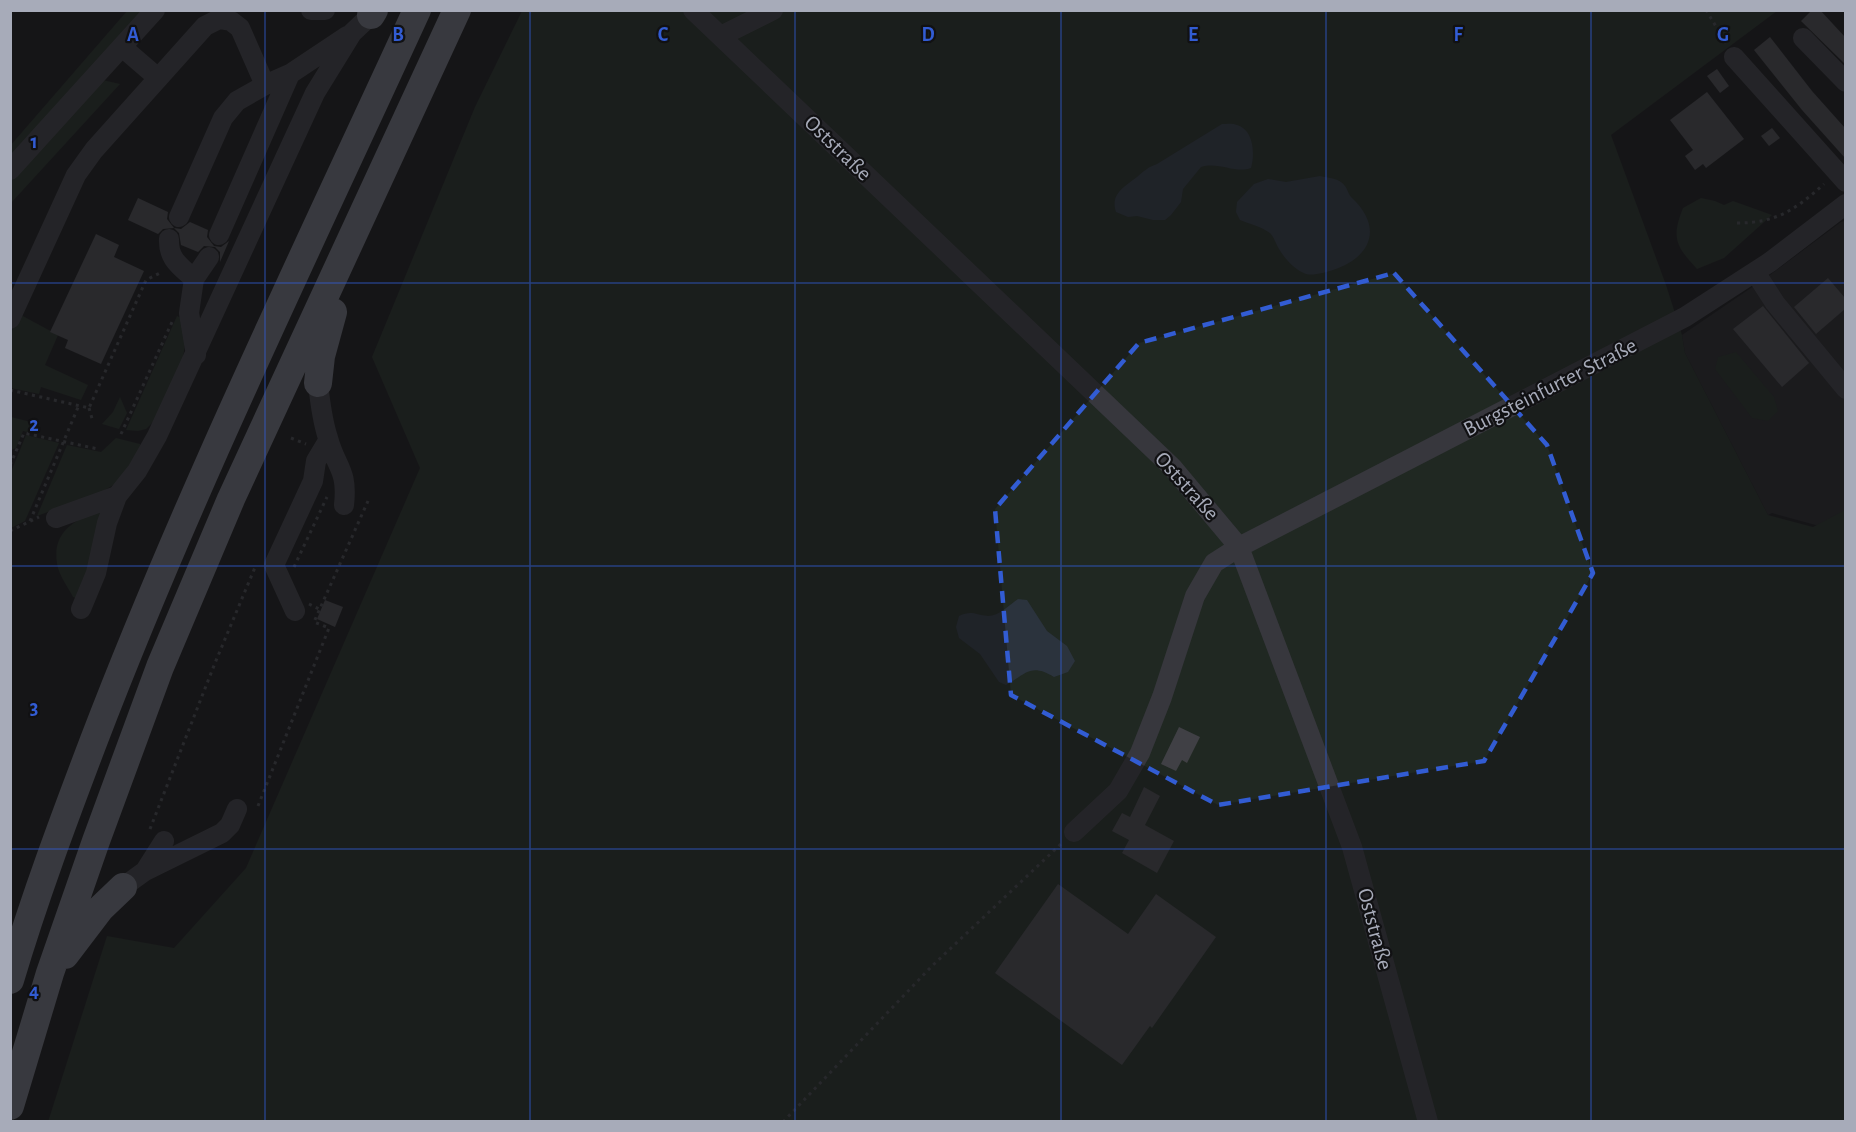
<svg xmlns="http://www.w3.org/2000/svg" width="1856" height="1132" viewBox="0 0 1856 1132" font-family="'Alegreya Sans',sans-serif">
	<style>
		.built { fill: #222225 }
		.green { fill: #202822 }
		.water { fill: #2b333d }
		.building { fill: #404045 }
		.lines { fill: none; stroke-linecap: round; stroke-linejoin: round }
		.path { stroke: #3d3e44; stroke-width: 3; stroke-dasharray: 3 4.5; stroke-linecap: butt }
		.minor { stroke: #37373d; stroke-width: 20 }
		.highway { stroke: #63656f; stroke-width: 28 }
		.marked { fill: none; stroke: #325cd3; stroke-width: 4.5; stroke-dasharray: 12 8; stroke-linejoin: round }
		.grid { fill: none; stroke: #325cd3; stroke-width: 1.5; stroke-opacity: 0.55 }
		.labels { text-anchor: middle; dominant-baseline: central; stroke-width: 4.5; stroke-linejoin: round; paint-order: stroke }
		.street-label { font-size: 22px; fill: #a7abb9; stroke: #111113 }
		.grid-label { font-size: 20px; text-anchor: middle; font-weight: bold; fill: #325cd3; stroke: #111113; stroke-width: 4.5; stroke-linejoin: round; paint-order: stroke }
	</style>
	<rect width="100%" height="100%" fill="#161618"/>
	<path class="built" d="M1845 221V533L1772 513 1768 515 1685 353 1682 335 1770 275 1841 222Z"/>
	<path class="green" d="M127 11H153L94 78 120 84 11 203 10 146Z
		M522 11H1777L1611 135 1666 285 1682 335 1685 353 1768 515 1813 527 1845 510V1121L48 1122 107 936 174 948 246 868 420 468 372 357 475 107Z
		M1701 198 1715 201 1724 205 1733 201 1772 215 1724 258 1697 269C1676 246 1671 238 1683 208Z
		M19 314 58 335 45 365 88 385 81 400 41 387 39 394 11 388V333Z
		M177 316 181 318 185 344 183 358 154 421 146 429 138 431 126 430Z
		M1736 352 1774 397 1778 411 1768 421 1752 418 1715 369 1718 357Z
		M120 397 127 413 119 429 102 424 113 412Z
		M11 417 39 424 28 432 23 431 16 448 11 450Z
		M26 435 59 443 25 521 11 528V472Z
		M116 438 140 444 141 447 118 482 102 492 37 516 67 445 101 452Z
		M100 511 102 514 96 549 76 598 73 597C68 587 58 574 57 563 52 532 75 519 100 511Z"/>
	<path class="water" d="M1222 124C1226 124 1233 123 1237 125 1254 130 1255 154 1251 168 1235 174 1219 161 1201 167L1183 189 1181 202 1171 215 1165 220H1153L1137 216 1128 217 1116 212C1110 194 1124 187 1137 177 1144 171 1148 167 1157 164Z
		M1320 176C1329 178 1339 178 1345 186 1348 190 1348 194 1352 198 1383 227 1372 257 1333 270 1326 272 1314 276 1306 274 1295 270 1285 259 1279 249 1276 244 1274 237 1270 233 1262 227 1250 224 1240 220L1236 212 1237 202 1254 184 1268 179 1286 182Z
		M1018 599 1027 600 1047 631 1067 646 1075 661 1068 672 1054 677C1030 662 1025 675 1006 685L999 682 980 654 959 638 956 627 959 616C972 610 975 615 988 616 999 616 1009 605 1018 599Z"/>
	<path class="building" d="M1812 10H1820L1845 37V64L1801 21Z
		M1770 37 1812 91 1845 128V158L1802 110 1754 50Z
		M1717 69 1729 86 1720 93 1707 76Z
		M1707 92 1744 139 1706 168 1703 164 1695 170 1685 156 1693 150 1670 120Z
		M1772 128 1780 138 1769 146 1761 136Z
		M138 198 168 212 167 219 174 228 181 229 190 222 208 230 207 237 214 246 221 247 229 241 220 262V252L215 247 204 246 198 252 181 245 179 233 174 228 163 229 158 234 128 220Z
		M96 234 119 245 114 257 144 271 101 364 65 348 68 340 50 332Z
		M1828 278 1845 298V309L1816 334 1794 307Z
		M1763 306 1809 363 1782 387 1733 329Z
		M325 600 343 607 335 627 317 619Z
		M1179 727 1200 737 1187 763 1182 760 1176 771 1161 764Z
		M1144 787 1160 796 1145 825 1174 841 1157 873 1122 853 1129 840 1112 831 1122 813 1130 817Z
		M1058 884 1128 934 1156 894 1216 937 1152 1028 1150 1026 1122 1065 995 973Z"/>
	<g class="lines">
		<path class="path" d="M1706 10 1726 43
			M1737 223C1777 223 1796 209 1824 184
			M10 390 89 408 146 280 162 272
			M89 408 93 422
			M121 434 172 322
			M291 438 306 444
			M10 465 24 433 98 449
			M30 521 79 405
			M10 531 39 517
			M294 567 327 497
			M309 604 321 610
			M258 806 329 628 314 622 368 501
			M150 829 215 663 256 565
			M783 1122 932 966 1062 843"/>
		<path class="minor" d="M311 10H325
			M693 10 1172 467 1239 547 1352 847 1428 1122
			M721 36 773 10
			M1803 38 1846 82
			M122 47 158 78
			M1734 57 1846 182
			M10 170 155 10
			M179 217 223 118 237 101 265 85 290 74 347 36
			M219 235 290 74
			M169 239C168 259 180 266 194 279
			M1755 272 1775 303 1846 389
			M10 319 76 175 94 150 205 26 219 19 231 21 240 28 265 85
			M196 355 189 313 194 279 209 257
			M318 383C320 402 322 420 328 438 336 468 348 469 344 505
			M56 518 117 496
			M81 609 96 573 107 523 117 496 137 471 157 436 315 93 352 33 371 15
			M295 611 274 565 313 481 316 461 328 441
			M1074 832 1118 791 1140 753 1162 697 1195 596 1214 563 1239 547 1685 317 1770 262 1846 204
			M145 871 164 841
			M123 887 145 871 222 833 230 825 237 809"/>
		<path class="highway" d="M371 15 374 10
			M318 383 321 356 333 312
			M65 955 100 909 123 887
			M10 980C34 899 64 819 94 740 189 492 306 252 417 10
			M10 1106 50 973 96 841 160 667 231 499 457 10"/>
	</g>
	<path d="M0 0H1856V1132H0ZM1394 273 1547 445 1593 573 1484 761 1218 805 1011 695 995 509 1139 343Z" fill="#161618" fill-opacity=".55" fill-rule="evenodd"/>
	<path class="marked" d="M1394 273 1547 445 1593 573 1484 761 1218 805 1011 695 995 509 1139 343Z"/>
	<path class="grid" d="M265 10V1122M530 10V1122M795 10V1122M1061 10V1122M1326 10V1122M1591 10V1122M10 283H1846M10 566H1846M10 849H1846"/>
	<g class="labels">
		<g class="street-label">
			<text transform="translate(838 148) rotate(44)">Oststraße</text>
			<text transform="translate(1550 387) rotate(-27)">Burgsteinfurter Straße</text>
			<text transform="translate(1187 486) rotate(48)">Oststraße</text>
			<text transform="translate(1375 929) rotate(75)">Oststraße</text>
		</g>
	</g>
	<g class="grid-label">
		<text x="133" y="41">A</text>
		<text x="398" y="41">B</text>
		<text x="663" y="41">C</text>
		<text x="928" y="41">D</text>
		<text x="1193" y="41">E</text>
		<text x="1458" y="41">F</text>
		<text x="1723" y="41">G</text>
		<text x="34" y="148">1</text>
		<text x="34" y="431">2</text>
		<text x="34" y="714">3</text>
		<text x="34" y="997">4</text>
	</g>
	<rect width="1856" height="1132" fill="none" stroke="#a7abb9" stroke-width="24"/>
</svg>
